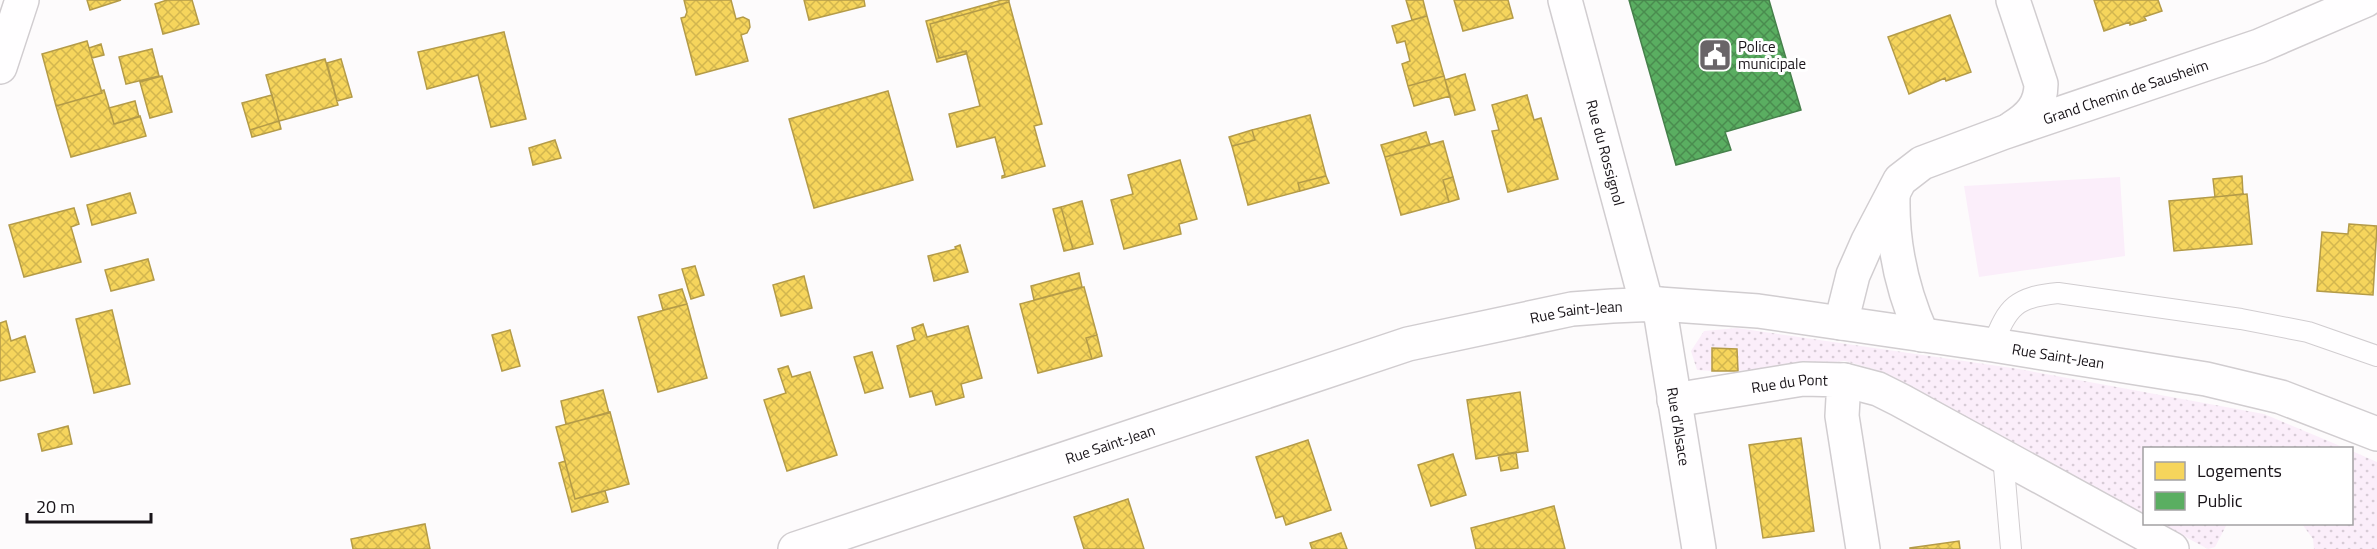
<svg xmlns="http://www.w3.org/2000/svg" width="2377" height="549" viewBox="0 0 2377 549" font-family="'Titillium Web',sans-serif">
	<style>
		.grass { fill: url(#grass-dots) }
		.pitch { fill: #fbeefa }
		.homes { fill: url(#homes-cross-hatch); stroke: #b49b48; stroke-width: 1.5 }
		.public { fill: url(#public-cross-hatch); stroke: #46804b; stroke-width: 1.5 }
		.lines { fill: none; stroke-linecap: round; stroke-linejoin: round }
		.service-casing { stroke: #d1cdd0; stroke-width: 22 }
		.minor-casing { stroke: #d1cdd0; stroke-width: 36 }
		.service { stroke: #fffeff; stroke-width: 20 }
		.minor { stroke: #fffeff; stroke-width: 33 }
		.labels { text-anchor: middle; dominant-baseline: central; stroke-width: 6; stroke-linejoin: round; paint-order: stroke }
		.poi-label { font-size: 15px; fill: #191419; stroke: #fff; text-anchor: start }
		.street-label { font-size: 15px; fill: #191419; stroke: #fff }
	</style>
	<defs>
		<pattern id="grass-dots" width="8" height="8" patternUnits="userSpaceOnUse" patternTransform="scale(1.5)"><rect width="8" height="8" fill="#fbeefa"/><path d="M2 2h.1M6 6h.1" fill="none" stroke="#d7cbd6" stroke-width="1.8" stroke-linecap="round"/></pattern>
		<pattern id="homes-cross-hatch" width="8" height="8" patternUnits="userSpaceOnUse" patternTransform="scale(1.5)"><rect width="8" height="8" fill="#f6d55c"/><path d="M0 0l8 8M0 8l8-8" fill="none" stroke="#d2b64f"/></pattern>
		<pattern id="public-cross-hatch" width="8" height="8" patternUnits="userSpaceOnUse" patternTransform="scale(1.5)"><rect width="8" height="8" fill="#5aae61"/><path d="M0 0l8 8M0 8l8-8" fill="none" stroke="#4a8c4f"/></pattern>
	</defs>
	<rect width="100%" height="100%" fill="#fdfbfc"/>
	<path class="grass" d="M1737 328 2019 369 2264 414 2345 448H2144V514L1910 386 1873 369 1845 361 1738 371 1737 349 1712 348V371L1697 370 1691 351 1704 331Z
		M2352 451 2377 462V549H2314L2313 539 2302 524H2352Z
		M2161 524H2227L2215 547 2208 549Z"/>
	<path class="pitch" d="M2120 177 2125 256 1979 277 1964 186Z"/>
	<path class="homes" d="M87 0H121L90 10Z
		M167 0H192L199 24 163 34 155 4Z
		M684 0H731L736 19 743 17 749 20 750 27 747 33 741 35 748 61 696 75 681 18 685 17 687 12Z
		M804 0H864L865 6 809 20Z
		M1002 0H1009V2L930 24 939 58 966 51V54L937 62 926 21Z
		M1406 0H1423L1427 16 1412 20Z
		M1454 0H1508L1513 18 1463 31Z
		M2094 0H2158L2162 11 2144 17 2146 20 2130 25V22L2104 31Z
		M1009 2 1042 124 1034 126 1045 166 1002 178V176L1005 175 995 137 957 147 949 114 980 106 966 51 939 58 930 24Z
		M1950 15 1971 72 1946 81 1945 78 1909 94 1888 37Z
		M1427 16 1444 76 1408 86 1402 64 1410 61 1405 41 1397 43 1392 26Z
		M504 32 526 119 491 127 478 75 427 89 418 52Z
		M87 41 102 93 56 106 42 54Z
		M101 44 104 55 92 58 89 48Z
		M152 49 159 76 126 84 119 57Z
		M325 59 338 105 279 121 266 75Z
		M341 59 352 97 337 101 327 63Z
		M1465 74 1475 110 1455 115 1445 80Z
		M162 76 172 112 150 118 140 82Z
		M1444 76 1450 96 1414 106 1408 86Z
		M104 90 114 124 140 116 146 136 71 157 56 106 102 93 101 91Z
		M888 91 913 180 814 208 789 119Z
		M272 95 279 121 250 130 242 103Z
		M1527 95 1534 120 1541 118 1558 179 1508 192 1492 131 1499 130 1492 105Z
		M135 101 139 117 114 124 109 108Z
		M1310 115 1326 176 1298 183 1300 191 1248 205 1232 146 1255 140 1252 130Z
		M279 121 281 129 252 137 250 130Z
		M1252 130 1255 140 1232 146 1229 137Z
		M1426 132 1430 145 1385 157 1381 145Z
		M555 140 561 158 533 165 529 148Z
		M1443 141 1453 177 1443 180 1449 202 1401 215 1385 157Z
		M1180 160 1197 219 1179 224 1181 234 1124 249 1111 200 1133 194 1128 175Z
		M1326 176 1329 183 1300 191 1298 183Z
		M2242 176 2243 194 2215 197 2213 179Z
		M1453 177 1459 199 1449 202 1443 180Z
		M130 193 136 213 92 225 87 205Z
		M2247 194 2252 244 2174 251 2169 201Z
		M1082 201 1093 244 1073 249 1061 207Z
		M1061 207 1073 249 1064 251 1053 209Z
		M74 208 79 224 71 227 81 262 24 277 9 225Z
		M2349 224 2377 226 2373 295 2317 291 2322 232 2348 234Z
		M960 245 968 272 934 281 928 256 956 249 955 247Z
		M148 259 154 280 111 291 105 270Z
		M695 266 704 295 691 299 682 269Z
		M1079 273 1082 287 1034 300 1031 286Z
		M804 276 812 308 781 316 773 285Z
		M1084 287 1097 335 1086 338 1092 359 1038 373 1020 304Z
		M682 289 687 304 663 310 659 295Z
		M687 304 707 378 658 392 638 317Z
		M112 310 130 384 94 393 76 319Z
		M6 321 11 341 25 336 35 372 0 381V323Z
		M923 324 927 337 968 326 982 378 961 384 964 397 936 405 932 391 910 397 897 346 915 340 912 328Z
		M510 330 520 366 502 371 492 335Z
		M1097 335 1102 356 1092 359 1086 338Z
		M1712 348 1737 349 1738 371H1712Z
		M872 352 883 388 865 393 854 357Z
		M788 366 792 377 810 372 837 455 787 471 764 400 786 393 778 369Z
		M603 390 609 413 566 424 561 401Z
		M1520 392 1528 451 1476 459 1467 400Z
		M610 412 629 484 575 499 556 427Z
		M68 426 72 444 42 451 38 434Z
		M1801 438 1814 531 1763 538 1749 445Z
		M1308 440 1331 510 1286 525 1283 516 1276 518 1256 457Z
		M1516 452 1518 468 1501 471 1498 455Z
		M1453 454 1466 495 1431 506 1418 465Z
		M565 461 575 499 605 491 608 502 572 512 559 463Z
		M1128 499 1144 549H1084L1074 517Z
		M1554 506 1565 549H1476L1471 528Z
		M425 524 430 549H353L351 539Z
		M1341 533 1347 549H1312L1310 543Z
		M1959 541 1960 549H1910V548Z"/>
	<path class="public" d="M1629 0H1769L1801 110 1725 132 1731 150 1676 165Z"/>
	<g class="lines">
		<defs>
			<path id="service" d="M1993 345C2007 306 2017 297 2058 293L2241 319 2308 332 2377 356
				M2003 456 2011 549"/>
			<g id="minor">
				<path id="s1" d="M1565 0 1647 305"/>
				<path d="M0 67 22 0"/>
				<path d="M2012 128C2030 117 2041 105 2041 84L2013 0"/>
				<path d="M1893 197C1892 246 1902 290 1922 335"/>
				<path id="s2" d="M1659 304 1699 549"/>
				<path id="s3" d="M1841 323 1853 275 1868 241 1900 180 1922 163 2005 132 2259 46 2366 0"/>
				<path d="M1844 380 1878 389 1900 400 2172 549"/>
				<path id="s4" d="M1674 400 1803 379 1844 380 1842 416 1863 549"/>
				<path id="s5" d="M795 549 1408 344 1572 309 1612 306 1659 304 1758 311 1993 345 2206 379 2281 397 2377 434"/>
			</g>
		</defs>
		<use href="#service" class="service-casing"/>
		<use href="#minor" class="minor-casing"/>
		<use href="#service" class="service"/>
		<use href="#minor" class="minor"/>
	</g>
	<defs>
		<symbol id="civic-square" viewBox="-11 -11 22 22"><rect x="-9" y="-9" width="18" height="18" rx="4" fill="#696568" stroke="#fff"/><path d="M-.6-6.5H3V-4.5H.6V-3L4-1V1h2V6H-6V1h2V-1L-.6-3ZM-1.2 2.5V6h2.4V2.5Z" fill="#fff"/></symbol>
	</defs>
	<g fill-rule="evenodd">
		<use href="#civic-square" x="1696" y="36" width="38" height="38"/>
	</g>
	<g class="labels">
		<g class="poi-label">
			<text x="1738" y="46">Police<tspan x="1738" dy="17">municipale</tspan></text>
		</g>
		<g class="street-label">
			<text stroke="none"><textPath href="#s3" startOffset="399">Grand Chemin de Sausheim</textPath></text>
			<text stroke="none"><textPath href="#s1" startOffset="158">Rue du Rossignol</textPath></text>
			<text stroke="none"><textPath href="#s5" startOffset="818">Rue Saint-Jean</textPath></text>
			<text stroke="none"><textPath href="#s5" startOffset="1304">Rue Saint-Jean</textPath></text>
			<text stroke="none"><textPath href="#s4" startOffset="117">Rue du Pont</textPath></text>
			<text stroke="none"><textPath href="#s2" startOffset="124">Rue d'Alsace</textPath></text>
			<text stroke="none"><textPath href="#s5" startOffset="332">Rue Saint-Jean</textPath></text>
		</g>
	</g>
	<rect x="2143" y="447" width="210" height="78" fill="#ffffff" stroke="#a3a1a3" stroke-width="1.5"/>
	<rect x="2155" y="462" width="30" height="18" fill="#f6d55c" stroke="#a3a1a3" stroke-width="1.5"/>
	<text x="2197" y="477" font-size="18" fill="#191419">Logements</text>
	<rect x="2155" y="492" width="30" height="18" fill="#5aae61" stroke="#a3a1a3" stroke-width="1.5"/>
	<text x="2197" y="507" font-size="18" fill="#191419">Public</text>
	<path d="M27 513v9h124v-9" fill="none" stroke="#191419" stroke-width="3"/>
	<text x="36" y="513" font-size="18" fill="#191419" stroke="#ffffff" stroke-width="4.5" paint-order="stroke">20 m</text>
</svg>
